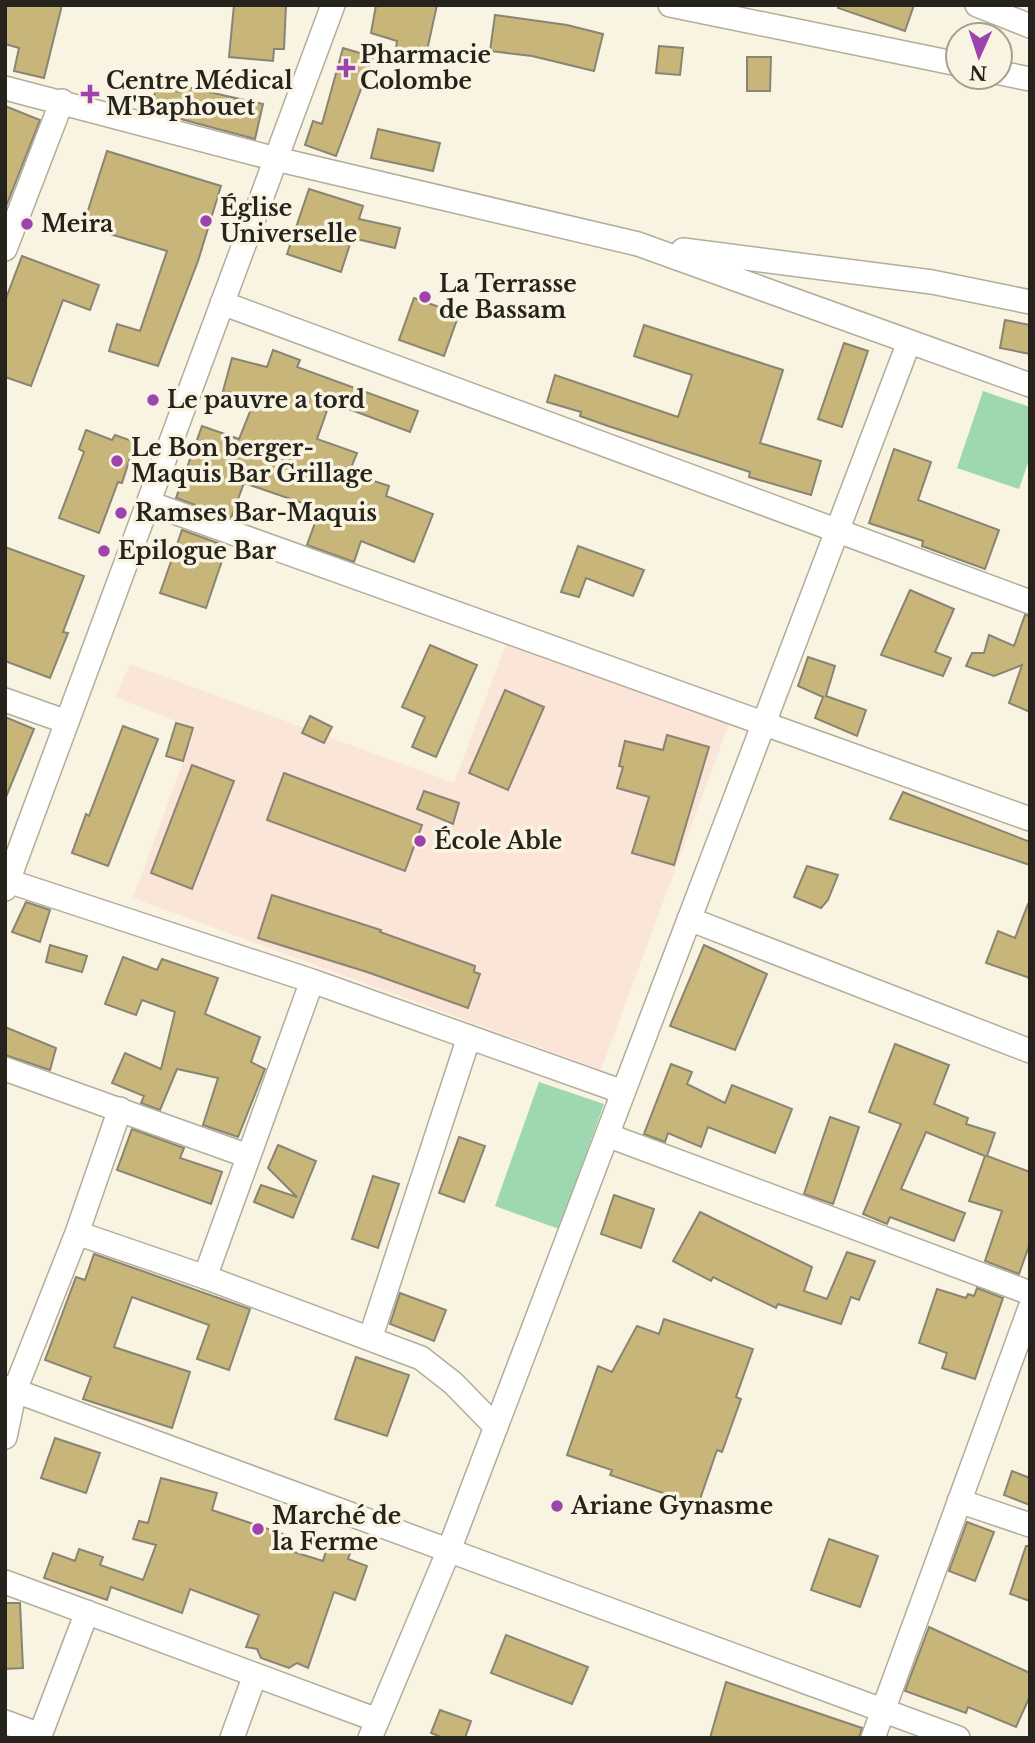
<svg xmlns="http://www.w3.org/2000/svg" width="1035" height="1743" viewBox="0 0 1035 1743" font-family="'Libre Baskerville',serif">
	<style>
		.education { fill: #fbe5d8 }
		.green { fill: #9ed8b0 }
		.building { fill: #c7b579; stroke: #898474; stroke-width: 2 }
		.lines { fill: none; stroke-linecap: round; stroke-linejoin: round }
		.minor-casing { stroke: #b2ad9b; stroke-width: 26 }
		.minor { stroke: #fff; stroke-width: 23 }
		.poi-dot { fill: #9d43ae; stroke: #f9f4e1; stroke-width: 2.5 }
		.labels { text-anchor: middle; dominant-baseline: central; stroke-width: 7; stroke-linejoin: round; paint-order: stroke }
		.poi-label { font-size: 23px; font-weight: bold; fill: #25231c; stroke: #f9f4e1; text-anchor: start }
	</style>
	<rect width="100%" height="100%" fill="#f9f4e1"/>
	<path class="education" d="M506 644 729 724 601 1070 133 898 195 729 115 697 130 664 454 783Z"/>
	<path class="green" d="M983 391 1030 407V457L1019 489 957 468Z
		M539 1082 604 1104 559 1229 495 1206Z"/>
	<path class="building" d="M5 5H62L44 78 14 71 19 48 5 44Z
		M234 5H286L284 49H274L273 61 229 57Z
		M376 5H437L426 55 396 49 397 41 371 33Z
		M839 5H914L905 31 838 8Z
		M495 15 567 25 603 34 594 71 532 56 490 51Z
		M659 46 683 48 680 75 656 73Z
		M343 48 373 57 336 156 305 145 313 121 322 124Z
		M747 57H771L770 91H747Z
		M182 86 263 104 255 139 151 111 156 87 181 92Z
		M5 106 40 120 5 209Z
		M378 129 440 143 433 171 371 158Z
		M107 151 221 186 198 261 158 366 109 351 117 324 140 331 167 251 83 226Z
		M309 189 363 206 359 219 400 228 395 248 352 238 341 272 287 254Z
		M22 256 99 285 90 310 63 300 31 386 5 377V301Z
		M414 298 459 314 444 356 399 340Z
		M1005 320 1030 325V354L1000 348Z
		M644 325 783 370 760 443 821 461 811 495 749 477 750 472 608 426 580 416 581 412 547 402 555 375 678 417 692 375 634 356Z
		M844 343 868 351 842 427 818 419Z
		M273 350 300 360 297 367 418 411 410 432 330 402 317 439 357 453 349 473 389 486 386 496 433 514 414 562 361 541 354 562 307 545 320 509 244 483 231 518 176 498 202 426 239 439 255 399 223 391 232 358 267 367Z
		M86 430 112 440 115 435 135 442 122 483 118 482 99 533 59 518 84 452 79 449Z
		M894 449 931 462 918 500 999 530 985 569 922 546 923 541 869 523Z
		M182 530 221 544 219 550 225 552 206 608 160 593Z
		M578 546 644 570 633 596 586 578 579 597 561 592Z
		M5 547 84 576 63 632 68 633 50 678 5 661Z
		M910 590 954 609 935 652 951 658 943 676 881 655Z
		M1025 615 1030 616V712L1009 703 1022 665 994 676 966 666 972 653H984L989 635 1014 646Z
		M430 645 477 665 436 757 412 747 425 717 402 707Z
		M808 657 835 666 826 696 866 710 857 736 815 718 823 697 798 686Z
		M505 690 544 707 508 790 469 773Z
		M310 716 332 727 324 743 302 733Z
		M5 717 34 729 6 797H5Z
		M176 723 193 728 183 761 166 756Z
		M123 726 158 739 108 866 72 853 86 814 89 816Z
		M667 735 709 747 674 865 632 853 649 797 617 788 623 767 619 766 625 741 663 750Z
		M192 765 234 781 192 889 151 873Z
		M284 773 422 825 405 871 267 820Z
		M424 791 459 803 453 824 417 809Z
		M903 792 1030 842V865L890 819Z
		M807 866 838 875 828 900 821 908 794 897Z
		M272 895 381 930 380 932 475 966 474 972 480 974 468 1008 367 972 258 938Z
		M26 902 50 910 40 942 12 932Z
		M1028 904H1030V978L986 963 998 931 1015 938Z
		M50 945 87 956 82 972 46 962Z
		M704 945 767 974 735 1050 670 1026Z
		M123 957 157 970 162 959 218 978 205 1014 260 1037 251 1062 265 1069 238 1137 203 1125 218 1078 177 1069 160 1110 141 1103 144 1096 112 1083 125 1053 161 1069 175 1012 142 1000 136 1015 105 1004Z
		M5 1027 56 1048 50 1070 5 1055Z
		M895 1044 949 1065 934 1104 968 1118 966 1124 995 1133 987 1156 1030 1172V1243L1019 1274 985 1261 1002 1211 969 1201 985 1156 926 1132 901 1189 965 1213 954 1241 890 1217 887 1224 863 1214 901 1124 869 1112Z
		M671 1064 692 1072 687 1084 725 1103 732 1085 792 1109 775 1153 708 1127 701 1147 668 1133 665 1142 644 1134Z
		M830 1117 859 1127 833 1204 804 1194Z
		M132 1129 184 1148 180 1158 222 1172 211 1204 117 1170Z
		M459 1137 485 1146 464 1202 439 1193Z
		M278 1145 316 1161 293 1218 254 1202 261 1185 297 1197 268 1168Z
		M373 1176 399 1184 378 1248 352 1239Z
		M614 1195 654 1209 641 1248 601 1234Z
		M700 1212 812 1267 804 1291 827 1299 847 1252 875 1261 859 1300 851 1297 841 1324 778 1304 776 1308 713 1277 711 1281 673 1261Z
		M94 1254 250 1309 229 1370 197 1359 209 1325 132 1297 114 1347 190 1372 172 1428 83 1399 91 1377 45 1360 76 1277 85 1280Z
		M977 1288 1003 1298 975 1379 942 1368 947 1353 919 1343 937 1289 966 1298 968 1294 974 1296Z
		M400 1293 446 1310 434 1341 390 1324Z
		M664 1319 753 1349 736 1397 741 1399 722 1452 717 1450 698 1505 610 1475 612 1470 567 1455 598 1366 612 1372 637 1326 659 1334Z
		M356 1357 409 1375 387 1436 335 1419Z
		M55 1438 100 1453 86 1493 41 1478Z
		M1012 1471 1030 1478V1505L1004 1495Z
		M161 1478 217 1493 212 1510 283 1534 278 1547 323 1561 328 1544 351 1551 348 1559 367 1566 355 1600 334 1592 308 1668 297 1663 289 1668 261 1658 257 1649 246 1647 259 1615 190 1589 182 1613 111 1587 107 1600 44 1578 53 1553 75 1561 79 1549 103 1557 100 1565 143 1580 156 1545 133 1539 139 1521 148 1523Z
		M967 1522 994 1532 975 1581 949 1571Z
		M829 1539 878 1556 860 1607 811 1590Z
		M1026 1546H1030V1601L1010 1594Z
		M5 1603H20L23 1668 5 1669Z
		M929 1627 1030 1673V1696L1016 1727 968 1707 966 1713 905 1691Z
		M506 1635 588 1667 572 1704 491 1673Z
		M726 1682 862 1728 859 1738H710Z
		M440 1710 471 1721 465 1738H443L431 1733Z"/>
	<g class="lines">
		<defs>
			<path id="minor" d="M670 5 958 64
				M977 5 1030 26
				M1000 73 1030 79
				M5 88 276 159 638 244 1030 385
				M5 249 62 101
				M683 250 932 282 1030 302
				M222 303 1030 602
				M149 503 1030 819
				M5 700 67 722
				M8 881 312 981 623 1092
				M5 889 333 5
				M689 919 1030 1051
				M5 1069 248 1156
				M607 1135 1030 1293
				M77 1233 205 1277 421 1358 453 1383 496 1427
				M205 1277 312 981
				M370 1339 469 1037
				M5 1387 958 1738
				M5 1437 15 1390 77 1233 120 1109
				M959 1501 1030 1525
				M5 1582 377 1720
				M5 1722 40 1735
				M39 1738 87 1612
				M232 1738 255 1675
				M370 1738 449 1550 909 342
				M873 1738 1030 1308"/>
		</defs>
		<use href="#minor" class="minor-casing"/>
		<use href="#minor" class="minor"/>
	</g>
	<g class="poi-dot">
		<path d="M342.5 57.5h7v7h7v7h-7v7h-7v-7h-7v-7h7z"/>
		<path d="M86.5 83.5h7v7h7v7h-7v7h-7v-7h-7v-7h7z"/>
		<circle cx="206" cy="221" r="7"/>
		<circle cx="27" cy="224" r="7"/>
		<circle cx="425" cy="297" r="7"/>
		<circle cx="153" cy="400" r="7"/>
		<circle cx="117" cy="461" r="7"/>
		<circle cx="121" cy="513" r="7"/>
		<circle cx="104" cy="551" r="7"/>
		<circle cx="420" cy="841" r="7"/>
		<circle cx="557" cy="1506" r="7"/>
		<circle cx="258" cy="1529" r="7"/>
	</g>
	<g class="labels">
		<g class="poi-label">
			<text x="360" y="55">Pharmacie<tspan x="360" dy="26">Colombe</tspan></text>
			<text x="106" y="81">Centre Médical<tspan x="106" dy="26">M'Baphouet</tspan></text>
			<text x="220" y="208">Église<tspan x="220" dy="26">Universelle</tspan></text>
			<text x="41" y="224">Meira</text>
			<text x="439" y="284">La Terrasse<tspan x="439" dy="26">de Bassam</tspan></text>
			<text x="167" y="400">Le pauvre a tord</text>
			<text x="131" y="448">Le Bon berger-<tspan x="131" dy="26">Maquis Bar Grillage</tspan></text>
			<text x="135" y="513">Ramses Bar-Maquis</text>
			<text x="118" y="551">Epilogue Bar</text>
			<text x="434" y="841">École Able</text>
			<text x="571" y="1506">Ariane Gynasme</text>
			<text x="272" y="1516">Marché de<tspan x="272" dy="26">la Ferme</tspan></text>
		</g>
	</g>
	<rect width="1035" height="1743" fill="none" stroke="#25231c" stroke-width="14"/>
	<g transform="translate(979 56) rotate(183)"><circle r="33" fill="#f9f4e1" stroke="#a4a092" stroke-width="2"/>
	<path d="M0-5L12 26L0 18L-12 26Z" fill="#9d43ae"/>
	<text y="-10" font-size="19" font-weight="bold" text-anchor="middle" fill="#25231c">N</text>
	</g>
</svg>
